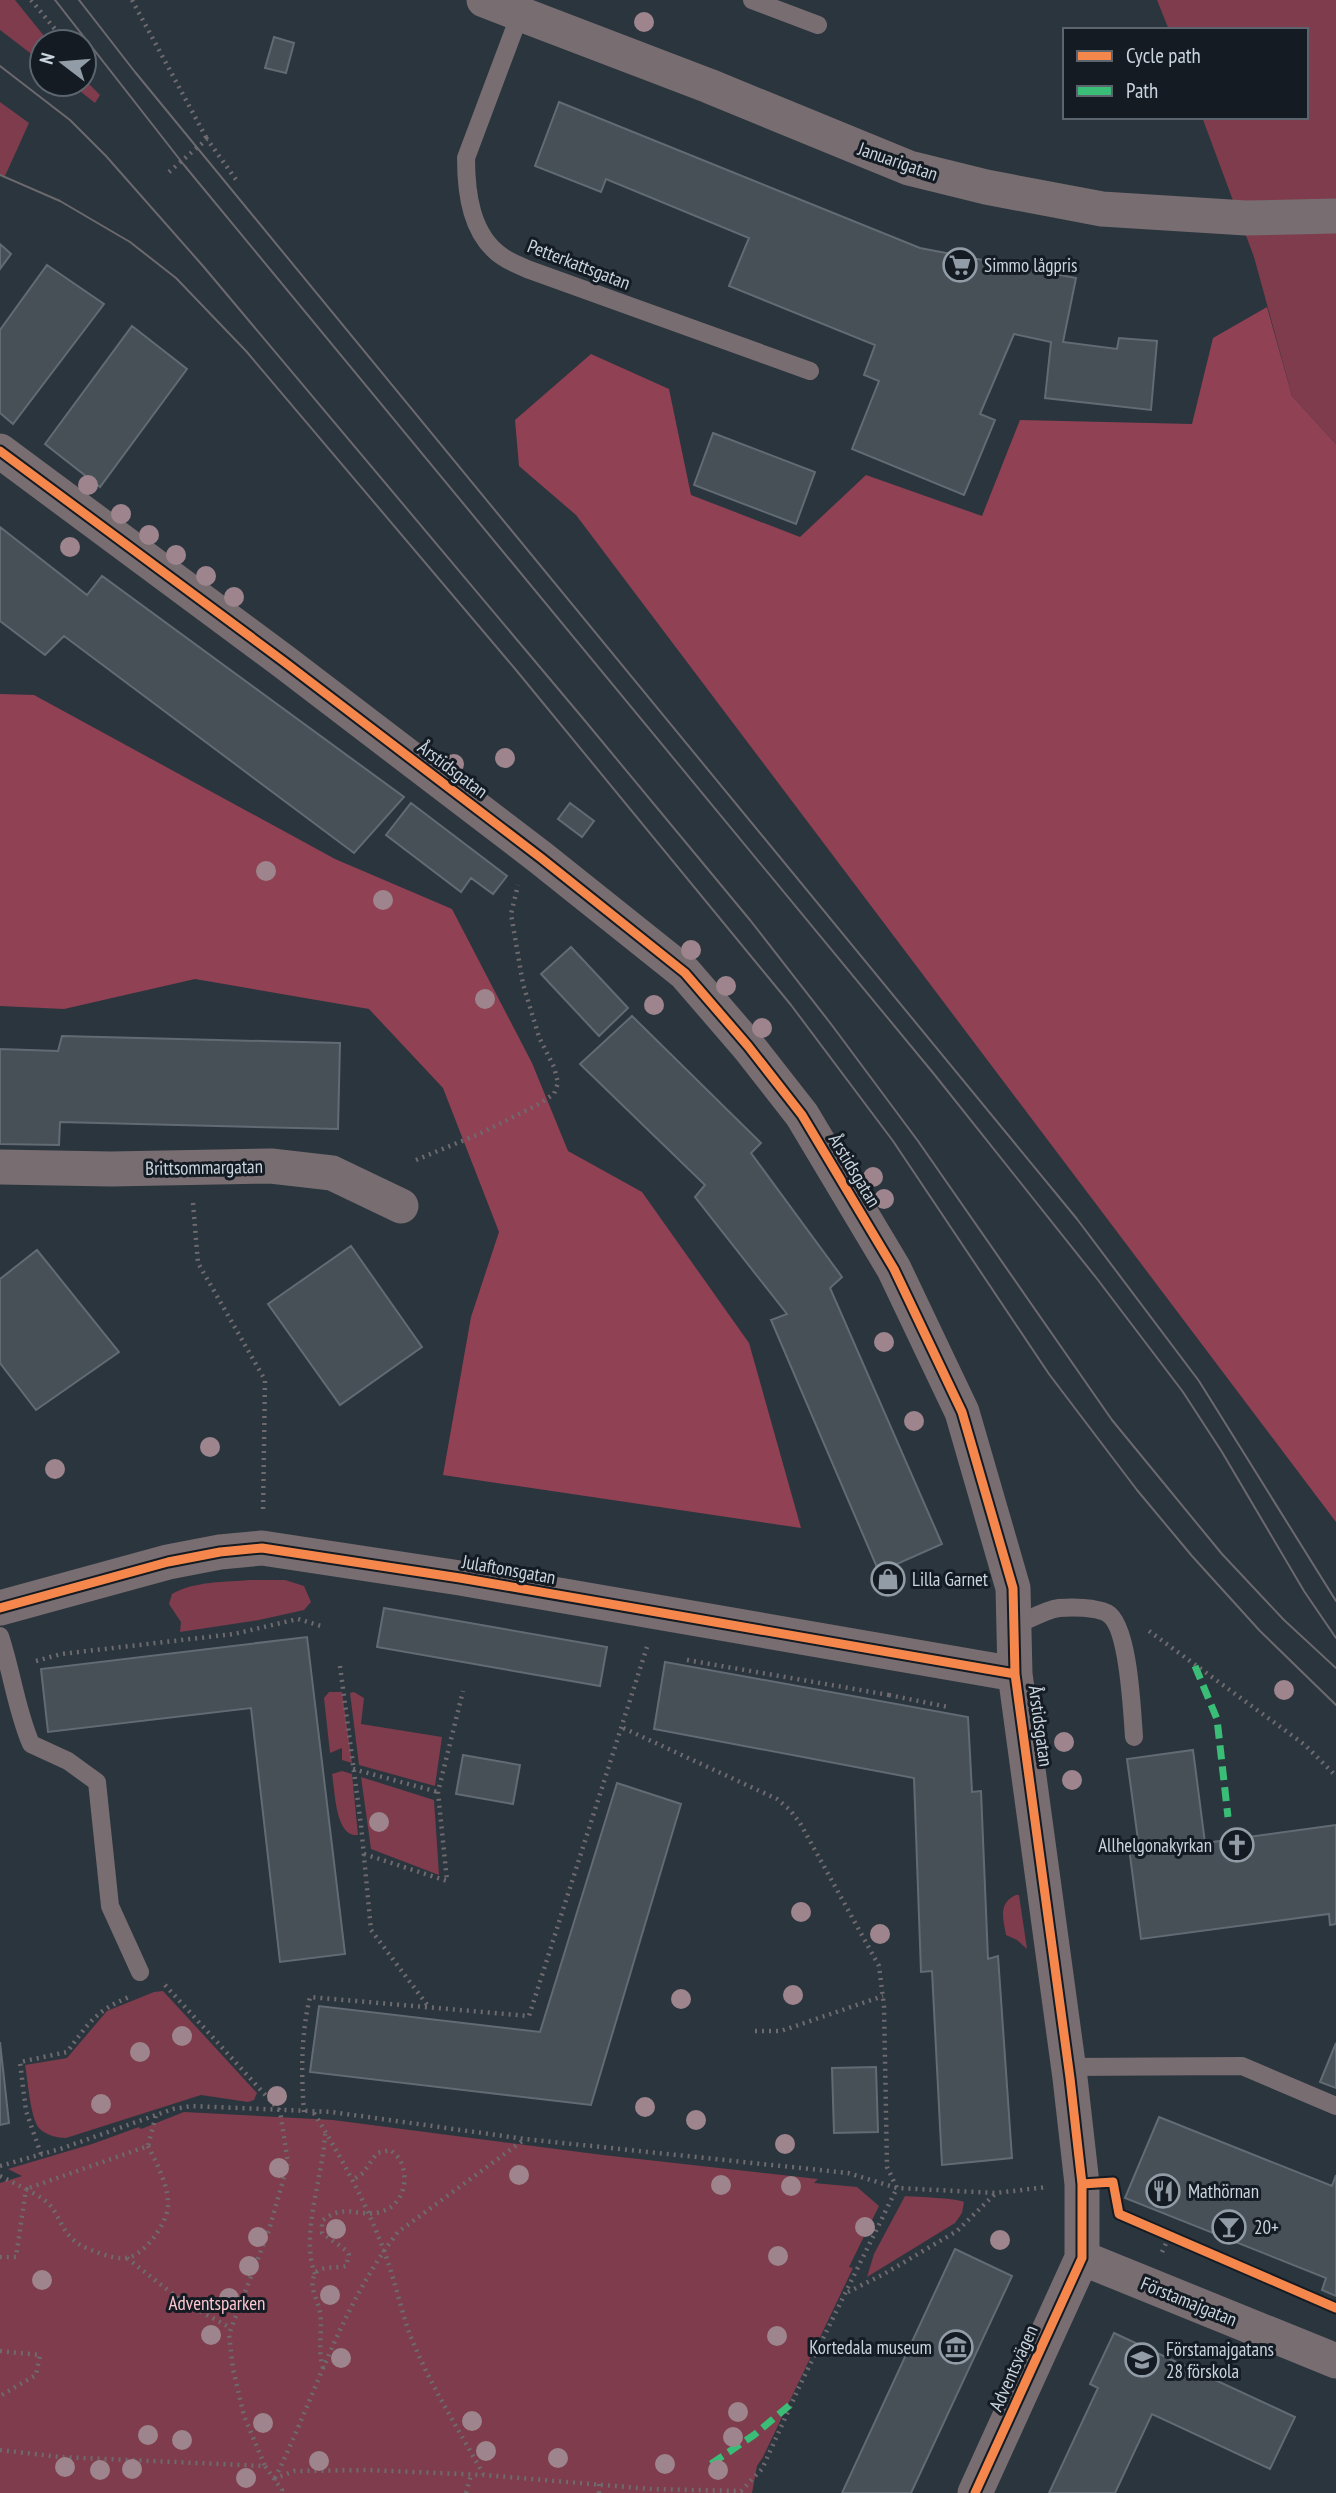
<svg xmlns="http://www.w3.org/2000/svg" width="1336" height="2493" viewBox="0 0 1336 2493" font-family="'PT Sans Narrow',sans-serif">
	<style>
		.green { fill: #7e3c4c }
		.forest { fill: #904154 }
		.building { fill: #474f57; stroke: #626b73; stroke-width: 2 }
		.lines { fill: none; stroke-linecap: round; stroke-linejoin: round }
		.path { stroke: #6e6a6e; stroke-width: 4.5; stroke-dasharray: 2 5; stroke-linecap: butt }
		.service { stroke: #786d70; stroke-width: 18 }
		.minor { stroke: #786d70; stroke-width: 35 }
		.tram { stroke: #6c696e; stroke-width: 2 }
		.quiet { stroke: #3abd76; stroke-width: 7; stroke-dasharray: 14 7; stroke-linecap: butt }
		.cycleway-casing { stroke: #141b23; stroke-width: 13 }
		.cycleway { stroke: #f5874c; stroke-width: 9 }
		.tree { fill: #9e858d }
		.labels { text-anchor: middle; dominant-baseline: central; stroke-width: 6; stroke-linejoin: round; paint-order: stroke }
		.street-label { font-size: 19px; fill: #c9d4de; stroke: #141b23 }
		.poi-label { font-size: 19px; fill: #c9d4de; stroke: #141b23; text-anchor: start }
		.park-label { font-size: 19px; fill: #fcc6ce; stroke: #141b23 }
	</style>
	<rect width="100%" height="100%" fill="#2b353e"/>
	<path class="green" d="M0 0H15L49 42H42V62L0 30Z
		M1157 0H1336V444L1292 396 1254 257 1202 117H1306V30H1169Z
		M84 79 100 95 95 103 71 84H84Z
		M0 102 29 123 5 176 0 175Z
		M251 1580H285L304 1586 311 1602 304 1610 259 1620 180 1632 181 1622 169 1604 172 1594C194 1581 226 1582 251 1580Z
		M329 1692H342L352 1763 342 1760V1748L330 1753 324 1698Z
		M354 1692 364 1698 361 1724 442 1737 435 1786 359 1765 350 1693Z
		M342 1771 352 1774 358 1835C335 1838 335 1790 332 1774Z
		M361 1777 434 1800 439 1875 371 1849Z
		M1016 1895H1019L1027 1949 1017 1940 1006 1935C1003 1918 998 1903 1016 1895Z
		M163 1991 257 2093 254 2100 248 2102 201 2095 66 2138C58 2138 45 2135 39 2128 30 2117 28 2080 25 2065L67 2058 107 2011 154 1992Z
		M184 2112 333 2120 603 2155 818 2179 814 2183 857 2187 879 2206 849 2267 853 2268 763 2457 757 2466 752 2493H0V2183L22 2176 8 2169 92 2144 139 2127 141 2129Z
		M905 2196C918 2197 956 2198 964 2202L962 2213 955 2223 867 2277 874 2254Z"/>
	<path class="forest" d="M1267 307 1292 396 1336 444V1522L576 515 519 466 515 420 591 354 669 389 691 495 800 537 866 475 982 516 1020 420 1192 424 1213 338Z
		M0 694 34 695 335 859 452 909 532 1063 568 1151 642 1192 749 1343 801 1528 443 1475 471 1317 499 1232 443 1088 369 1009 195 979 64 1009 0 1006Z"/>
	<path class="building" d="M274 37 294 43 286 73 265 68Z
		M559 102 920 248 1076 278 1063 342 1117 349 1119 338 1157 341 1151 410 1045 398 1051 342 1014 334 980 414 995 420 964 495 852 449 879 381 864 375 875 345 729 286 749 238 606 179 601 192 535 166Z
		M0 244 11 254 0 269Z
		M47 265 104 304 13 424 0 413V330Z
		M132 326 187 369 100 487 45 444Z
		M713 433 815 472 796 524 694 485Z
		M0 527 87 595 102 576 404 797 354 853 64 636 45 655 0 621Z
		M411 803 507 876 493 894 471 878 461 892 386 835Z
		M570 803 594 821 582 837 558 819Z
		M571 947 628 1008 599 1036 541 974Z
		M632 1016 761 1143 751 1153 842 1277 830 1288 942 1544 879 1572 771 1320 787 1314 695 1197 705 1185 580 1064Z
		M62 1036 340 1043 338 1129 60 1122 59 1145 0 1144V1049L58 1051Z
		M351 1246 422 1347 340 1405 268 1304Z
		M37 1250 119 1352 36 1410 0 1363V1279Z
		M384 1608 607 1647 600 1686 377 1647Z
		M307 1637 345 1954 280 1962 251 1708 48 1732 41 1669Z
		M665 1662 968 1717 972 1792 981 1791 988 1959 998 1956 1012 2158 942 2165 932 1971 921 1972 914 1778 654 1729Z
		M1193 1750 1205 1843 1336 1825V1924L1330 1925 1329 1914 1141 1939 1129 1848 1139 1847 1127 1759Z
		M463 1755 520 1765 513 1804 456 1794Z
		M617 1783 681 1804 591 2105 310 2072 319 2006 540 2032Z
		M0 2042 9 2123 0 2125Z
		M1336 2043V2088L1320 2082Z
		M876 2067 878 2132 834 2133 832 2068Z
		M1159 2117 1332 2186 1336 2175V2296L1322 2290 1326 2278 1125 2198Z
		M955 2249 1012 2276 911 2493H842Z
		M1114 2333 1295 2417 1270 2469 1152 2414 1115 2493H1049L1098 2388 1090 2384Z"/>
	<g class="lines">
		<path class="path" d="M31 0 55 29
			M132 0 207 139
			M169 172 207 139 237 181
			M416 1160 479 1134 539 1104 554 1094 558 1083 554 1067 539 1037 523 984 511 914 518 885
			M193 1203 198 1263 265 1380 263 1513
			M1149 1631 1305 1745 1336 1776
			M687 1660 889 1695
			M36 1661 61 1654 234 1634 298 1619 321 1626
			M340 1666 361 1825 371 1930 428 2006
			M889 1695 948 1707
			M353 1769 438 1792
			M364 1854 447 1881 438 1792 463 1691
			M165 1985 280 2111 288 2163 269 2230 229 2334 233 2369 244 2416 265 2466
			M755 2031H781L883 1996
			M304 2112C301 2073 301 2035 310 1997L529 2016 647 1647
			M314 2113C341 2157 366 2202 384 2251 394 2277 400 2306 409 2332 428 2382 458 2428 483 2474
			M148 2146C157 2164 169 2186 168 2207 166 2225 143 2258 124 2258 112 2259 93 2251 82 2246 61 2234 61 2217 49 2204 43 2198 33 2193 26 2189L148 2146 156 2115
			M41 2154 26 2111 20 2062 67 2052C88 2024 95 2011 129 1997
			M0 2166 60 2149 173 2109 192 2106 332 2112 525 2139 848 2173 897 2188 996 2193 1047 2187
			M0 2176 26 2189 16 2257H0
			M1162 2252 1170 2235
			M127 2258 183 2302 231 2328
			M315 2274C300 2235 323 2177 325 2134
			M848 2292 884 2274 957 2231 996 2193
			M0 2351 40 2355 36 2375 0 2396
			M323 2368C317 2349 323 2331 320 2312 318 2300 308 2287 315 2274 320 2265 337 2269 346 2266L349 2255 347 2251 322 2233V2221C345 2202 358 2218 380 2212 400 2207 408 2186 403 2168 401 2160 397 2155 390 2150L377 2153 363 2173 352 2180
			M0 2450 60 2457 265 2466 282 2490 281 2493
			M275 2478C315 2397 341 2305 398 2232L525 2139
			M274 2479 294 2471 368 2470 484 2475 651 2489 741 2491 762 2469 800 2385 897 2188 887 2167 884 2006 879 1966 800 1823 790 1810 777 1799 621 1727
			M466 2493 471 2475
			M599 2493V2484"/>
		<path class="service" d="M752 0 818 25
			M520 14 466 158C466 193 471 236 503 257 510 262 519 265 527 269L810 371
			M1014 1626C1027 1621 1044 1610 1059 1608 1072 1607 1095 1607 1107 1613 1129 1625 1132 1712 1134 1737
			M0 1636C12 1672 16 1709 31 1744L68 1761 97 1782 110 1906 140 1972
			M1069 2067 1242 2066 1336 2106"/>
		<path class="minor" d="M484 0 709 86 909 168 986 187 1102 209 1246 218 1336 216
			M0 451 283 661 541 858 685 973 748 1046 802 1115 894 1269 962 1412 1013 1588 1015 1674 1070 2078 1082 2184V2258L975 2493
			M0 1167 111 1169 271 1166 332 1173 401 1206
			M0 1608 168 1562 220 1552 262 1548 460 1578 1015 1674
			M1082 2258 1336 2361"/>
		<path class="tram" d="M55 0 184 165 934 1074 1098 1280 1183 1392 1222 1452 1304 1591 1336 1638
			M79 0 135 72 1077 1219 1199 1381 1336 1601
			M0 66 70 120 106 156 203 266 581 716 750 920 831 1024 918 1141 1112 1420 1222 1554 1284 1620 1336 1668
			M0 175 60 201 130 242 176 278 246 351 516 670 791 1005 893 1141 1049 1374 1137 1490 1192 1556 1260 1631 1336 1705"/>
		<path class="quiet" d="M1195 1666 1217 1719 1228 1817
			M711 2464 754 2435 791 2404"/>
		<defs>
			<path id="cycleway" d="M0 451 283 661 541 858 685 973 748 1046 802 1115 894 1269 962 1412 1013 1588 1015 1674 1070 2078 1082 2184V2258L975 2493
				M0 1608 168 1562 220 1552 262 1548 460 1578 1015 1674
				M1082 2184 1113 2182 1119 2214 1336 2308"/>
		</defs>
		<use href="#cycleway" class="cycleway-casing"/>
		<use href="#cycleway" class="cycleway"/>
	</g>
	<g class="tree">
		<circle cx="644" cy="22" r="10"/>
		<circle cx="88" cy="485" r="10"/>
		<circle cx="121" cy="514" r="10"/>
		<circle cx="149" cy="535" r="10"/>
		<circle cx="70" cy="547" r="10"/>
		<circle cx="176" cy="555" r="10"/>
		<circle cx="206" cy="576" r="10"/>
		<circle cx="234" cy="597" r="10"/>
		<circle cx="505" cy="758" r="10"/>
		<circle cx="454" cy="764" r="10"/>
		<circle cx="266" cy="871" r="10"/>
		<circle cx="383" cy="900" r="10"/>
		<circle cx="691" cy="950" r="10"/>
		<circle cx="726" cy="986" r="10"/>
		<circle cx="485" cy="999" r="10"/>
		<circle cx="654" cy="1005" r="10"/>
		<circle cx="762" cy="1028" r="10"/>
		<circle cx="873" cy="1177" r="10"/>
		<circle cx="884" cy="1199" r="10"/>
		<circle cx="884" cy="1342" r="10"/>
		<circle cx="914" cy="1421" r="10"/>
		<circle cx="210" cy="1447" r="10"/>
		<circle cx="55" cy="1469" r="10"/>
		<circle cx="1284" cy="1690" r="10"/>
		<circle cx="1064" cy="1742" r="10"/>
		<circle cx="1072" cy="1780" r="10"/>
		<circle cx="379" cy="1822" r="10"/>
		<circle cx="801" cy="1912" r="10"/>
		<circle cx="880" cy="1934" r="10"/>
		<circle cx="793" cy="1995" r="10"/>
		<circle cx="681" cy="1999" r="10"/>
		<circle cx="182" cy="2036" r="10"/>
		<circle cx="140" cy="2052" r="10"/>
		<circle cx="277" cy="2096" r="10"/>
		<circle cx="101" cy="2104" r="10"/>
		<circle cx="645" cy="2107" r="10"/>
		<circle cx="696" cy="2120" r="10"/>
		<circle cx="785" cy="2144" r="10"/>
		<circle cx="279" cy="2168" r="10"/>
		<circle cx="519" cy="2175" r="10"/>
		<circle cx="721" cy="2185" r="10"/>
		<circle cx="791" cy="2186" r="10"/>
		<circle cx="865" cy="2227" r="10"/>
		<circle cx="336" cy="2229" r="10"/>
		<circle cx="258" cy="2237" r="10"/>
		<circle cx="1000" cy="2240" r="10"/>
		<circle cx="778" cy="2256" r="10"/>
		<circle cx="249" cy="2266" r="10"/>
		<circle cx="42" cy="2280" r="10"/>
		<circle cx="330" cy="2295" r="10"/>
		<circle cx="229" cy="2298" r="10"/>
		<circle cx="211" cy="2335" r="10"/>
		<circle cx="777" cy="2336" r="10"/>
		<circle cx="341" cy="2358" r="10"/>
		<circle cx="738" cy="2412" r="10"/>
		<circle cx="472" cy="2421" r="10"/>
		<circle cx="263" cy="2423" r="10"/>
		<circle cx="148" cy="2435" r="10"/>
		<circle cx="733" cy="2437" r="10"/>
		<circle cx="182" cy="2440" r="10"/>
		<circle cx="486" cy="2451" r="10"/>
		<circle cx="558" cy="2458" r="10"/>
		<circle cx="319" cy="2461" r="10"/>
		<circle cx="665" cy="2464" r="10"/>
		<circle cx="65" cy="2467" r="10"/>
		<circle cx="132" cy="2469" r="10"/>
		<circle cx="100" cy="2470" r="10"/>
		<circle cx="718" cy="2470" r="10"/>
		<circle cx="246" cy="2478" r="10"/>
	</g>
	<defs>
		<symbol id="supermarket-ring" viewBox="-11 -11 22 22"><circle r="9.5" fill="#141b23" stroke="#929ca6" stroke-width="1.5"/><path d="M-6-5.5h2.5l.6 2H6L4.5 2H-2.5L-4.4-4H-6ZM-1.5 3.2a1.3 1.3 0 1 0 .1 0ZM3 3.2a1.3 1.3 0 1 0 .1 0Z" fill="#929ca6"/></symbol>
		<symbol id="shop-ring" viewBox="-11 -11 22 22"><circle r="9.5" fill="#141b23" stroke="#929ca6" stroke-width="1.5"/><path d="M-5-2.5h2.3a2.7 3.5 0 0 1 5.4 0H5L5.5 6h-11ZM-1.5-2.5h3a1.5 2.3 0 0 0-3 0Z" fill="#929ca6"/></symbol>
		<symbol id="church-ring" viewBox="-11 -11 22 22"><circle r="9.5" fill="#141b23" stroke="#929ca6" stroke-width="1.5"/><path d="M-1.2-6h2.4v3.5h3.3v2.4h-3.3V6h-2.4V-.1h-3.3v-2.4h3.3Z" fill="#929ca6"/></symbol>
		<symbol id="restaurant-ring" viewBox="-11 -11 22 22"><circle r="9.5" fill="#141b23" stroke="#929ca6" stroke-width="1.5"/><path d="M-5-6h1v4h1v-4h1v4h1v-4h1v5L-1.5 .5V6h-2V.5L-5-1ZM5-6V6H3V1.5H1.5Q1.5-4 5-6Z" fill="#929ca6"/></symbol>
		<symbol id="bar-ring" viewBox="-11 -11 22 22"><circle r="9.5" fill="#141b23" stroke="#929ca6" stroke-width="1.5"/><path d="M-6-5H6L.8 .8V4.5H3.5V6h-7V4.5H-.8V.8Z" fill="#929ca6"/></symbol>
		<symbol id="museum-ring" viewBox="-11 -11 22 22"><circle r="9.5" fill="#141b23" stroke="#929ca6" stroke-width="1.5"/><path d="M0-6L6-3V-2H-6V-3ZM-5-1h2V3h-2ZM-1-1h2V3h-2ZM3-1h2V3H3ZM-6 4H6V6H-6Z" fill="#929ca6"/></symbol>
		<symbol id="school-ring" viewBox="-11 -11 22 22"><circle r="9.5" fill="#141b23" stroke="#929ca6" stroke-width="1.5"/><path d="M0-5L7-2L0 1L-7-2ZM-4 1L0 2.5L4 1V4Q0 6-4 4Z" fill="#929ca6"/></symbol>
	</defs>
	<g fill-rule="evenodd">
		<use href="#supermarket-ring" x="941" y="246" width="38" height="38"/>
		<use href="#shop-ring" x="869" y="1560" width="38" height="38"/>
		<use href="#church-ring" x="1218" y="1826" width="38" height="38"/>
		<use href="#restaurant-ring" x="1144" y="2172" width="38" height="38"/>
		<use href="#bar-ring" x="1210" y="2208" width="38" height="38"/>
		<use href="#museum-ring" x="937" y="2328" width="38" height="38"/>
		<use href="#school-ring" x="1123" y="2341" width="38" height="38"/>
	</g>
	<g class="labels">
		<g class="street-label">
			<text transform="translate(898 161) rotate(19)">Januarigatan</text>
			<text transform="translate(579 264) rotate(21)">Petterkattsgatan</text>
			<text transform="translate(453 769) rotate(37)">Årstidsgatan</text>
			<text transform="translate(204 1167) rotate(-1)">Brittsommargatan</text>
			<text transform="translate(855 1170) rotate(59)">Årstidsgatan</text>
			<text transform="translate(509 1569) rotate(10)">Julaftonsgatan</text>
			<text transform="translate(1041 1726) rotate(82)">Årstidsgatan</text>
			<text transform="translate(1189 2301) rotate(22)">Förstamajgatan</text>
			<text transform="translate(1013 2368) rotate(-66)">Adventsvägen</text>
		</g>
		<g class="poi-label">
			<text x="984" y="265">Simmo lågpris</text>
			<text x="912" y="1579">Lilla Garnet</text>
			<text x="1212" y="1845" text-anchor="end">Allhelgonakyrkan</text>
			<text x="1188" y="2191">Mathörnan</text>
			<text x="1254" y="2227">20+</text>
			<text x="932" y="2347" text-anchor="end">Kortedala museum</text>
			<text x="1166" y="2349">Förstamajgatans<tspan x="1166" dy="22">28 förskola</tspan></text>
		</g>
		<g class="park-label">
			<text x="217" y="2303">Adventsparken</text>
		</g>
	</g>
	<rect x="1063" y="28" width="245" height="91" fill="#141b23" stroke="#5c656e" stroke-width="2"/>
	<rect x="1077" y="51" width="35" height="10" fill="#f5874c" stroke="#5c656e" stroke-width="2"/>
	<text x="1126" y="63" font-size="21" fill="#c9d4de">Cycle path</text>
	<rect x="1077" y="86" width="35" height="10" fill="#3abd76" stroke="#5c656e" stroke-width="2"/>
	<text x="1126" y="98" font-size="21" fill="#c9d4de">Path</text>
	<g transform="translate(63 63) rotate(286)"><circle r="33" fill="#141b23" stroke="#5c656e" stroke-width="2"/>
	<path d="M0-5L12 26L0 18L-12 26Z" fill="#929ca6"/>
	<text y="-10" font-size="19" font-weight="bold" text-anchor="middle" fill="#c9d4de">N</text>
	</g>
</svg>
